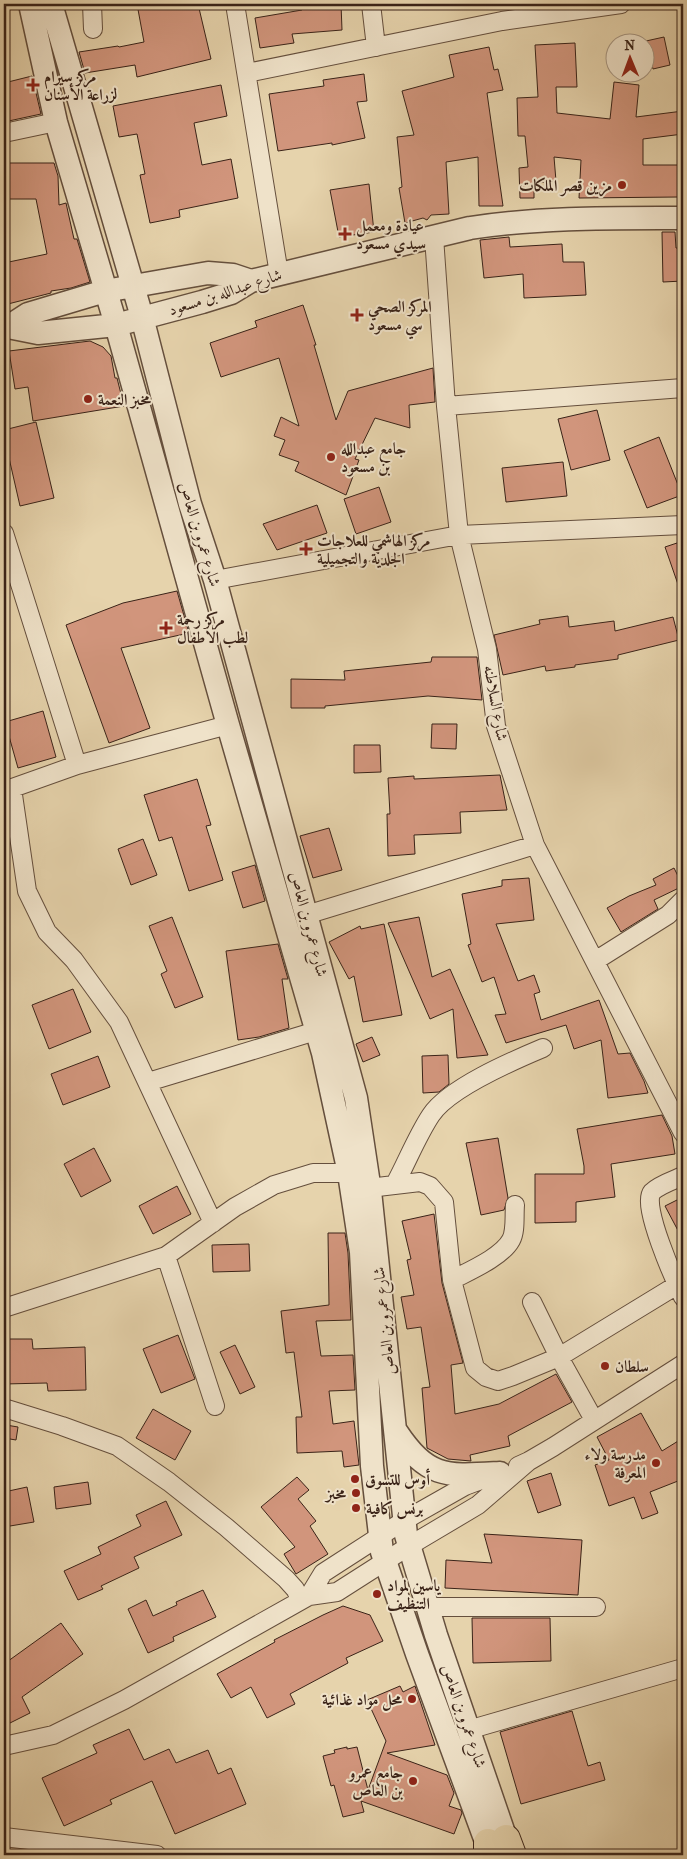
<svg xmlns="http://www.w3.org/2000/svg" width="687" height="1859" viewBox="0 0 687 1859" font-family="'IM FELL French Canon',Amiri,serif">
	<style>
		.building { fill: #d1957c; stroke: #3a2318 }
		.lines { fill: none; stroke-linecap: round; stroke-linejoin: round }
		.minor-casing { stroke: #654f3d; stroke-width: 20 }
		.tertiary-casing { stroke: #654f3d; stroke-width: 25 }
		.primary-casing { stroke: #3a2318; stroke-width: 30 }
		.minor { stroke: #efe2c9; stroke-width: 18 }
		.tertiary { stroke: #efe2c9; stroke-width: 22 }
		.primary { stroke: #e6d3ac; stroke-width: 28 }
		.poi-dot { fill: #8f2418; stroke: #efe2c9; stroke-width: 2 }
		.labels { text-anchor: middle; dominant-baseline: central; stroke-width: 4; stroke-linejoin: round; paint-order: stroke }
		.poi-label { font-size: 16px; font-weight: bold; fill: #3a2318; stroke: #efe2c9; text-anchor: start }
		.street-label { font-size: 16px; fill: #3a2318; stroke: #efe2c9 }
	</style>
	<rect width="100%" height="100%" fill="#e6d3ac"/>
	<filter id="stains"><feTurbulence type="fractalNoise" baseFrequency=".004" numOctaves="4"/><feColorMatrix values="0 0 0 0 .2 0 0 0 0 .09 0 0 0 0 .02 0 0 0 .5 -.17"/></filter>
	<radialGradient id="worn" r=".72"><stop offset=".6" stop-color="#630" stop-opacity="0"/><stop offset="1" stop-color="#630" stop-opacity=".3"/></radialGradient>
	<path class="building" d="M137 4H198L211 59 137 77 135 65 85 73 79 52 118 46 119 47 144 42Z
		M341 4 342 30 292 34 294 43 260 48 255 18 302 10 301 5Z
		M664 37 670 65 653 69 646 41Z
		M575 43 577 87H556L557 113 610 119 614 82 639 85 636 117 683 111V134L643 139V165H683V188L678 189V197L579 198 581 160 554 157 556 181 534 183V198H520L519 168 528 167 525 136H518L517 98 538 97 535 45Z
		M489 47 494 70 498 69 503 90 487 93 503 206H479L478 157 446 162 449 214 431 215 427 220 423 218 405 223 399 188 402 187 397 137 414 135 402 91 454 77 449 55Z
		M364 74 367 101 357 102 365 138 332 145V143L278 151 269 94 324 86 323 80Z
		M32 76 41 114 4 122V83Z
		M221 85 227 116 194 123 202 165 231 159 238 198 179 210 180 217 150 223 140 175 145 174 137 134 119 137 113 106Z
		M4 163H54L58 176 59 205 66 203 74 239H77L90 282 71 288 51 291V293L4 305V263L47 254 36 199H4Z
		M369 184 374 232 339 237 330 190Z
		M662 232H675L676 248H683V281L663 282Z
		M509 237 510 247 562 244 563 262H584L586 295 524 298 523 274 484 278 480 240Z
		M303 305 316 345H314L336 420 348 391 433 368 435 402 409 405 410 428 375 418 355 459 359 460 346 495 295 471 299 462 279 455 285 440 274 436 281 417 299 426 279 358 221 377 210 343 257 327 255 321Z
		M90 341 103 347 111 356 115 378H117L124 406 33 421 28 387 15 389 9 351Z
		M597 410 610 460 571 470 558 419Z
		M36 422 54 498 20 506 4 436V430Z
		M659 437 682 495 647 508 624 451Z
		M563 462 567 496 506 502 502 468Z
		M379 487 391 522 356 534 344 499Z
		M317 505 327 533 277 550 263 524Z
		M683 541V593H681L665 547Z
		M177 591 189 633 121 648 150 728 109 743 66 625 123 603Z
		M568 616 569 627 614 621 615 631 673 617 679 640 618 655V659L575 665V667L546 671 545 666 503 675 494 635 540 624 539 620Z
		M432 657H477L482 700 428 696 325 706V708H291V679L345 680 344 671 431 662Z
		M43 711 56 757 18 768 5 722Z
		M432 724H457L456 749 431 748Z
		M354 745H380L381 772 354 773Z
		M500 775 507 810 460 812 461 833 414 835 415 854 388 856 387 814H390L388 778 414 776V779Z
		M197 779 211 825 206 826 223 880 189 891 172 837 159 841 144 795Z
		M329 828 342 870 313 878 300 836Z
		M143 839 157 875 131 885 118 849Z
		M255 865 265 901 243 908 232 872Z
		M674 868 683 886 654 900 658 909 621 932 607 908 629 896 656 885 653 879Z
		M529 878 534 920 496 924 518 981 534 975 540 992 534 994 541 1020 599 1000 618 1054 630 1053 644 1081 648 1093 608 1098 601 1040 574 1049 566 1025 506 1043 495 1015 506 1014 494 977 482 982 468 945 471 944 462 894 502 886V880Z
		M172 917 203 997 175 1008 161 974 167 971 149 926Z
		M419 917 432 977 450 969 488 1055 457 1058 453 1009 430 1019 388 923Z
		M384 924 402 1015 363 1022 354 976 349 979 329 942 360 926 361 929Z
		M278 944 288 979H282L289 1028 259 1037 238 1040 226 951Z
		M73 989 91 1032 49 1049 32 1005Z
		M372 1037 380 1055 363 1062 356 1044Z
		M448 1055 449 1084 439 1092 423 1093 422 1056Z
		M98 1056 110 1087 63 1105 51 1074Z
		M662 1115 672 1136 675 1154 611 1164 615 1197 576 1202V1222L535 1223V1174H584V1166L577 1129Z
		M498 1138 508 1198 504 1210 481 1215 466 1143Z
		M94 1148 111 1181 81 1197 64 1164Z
		M177 1186 191 1214 153 1234 139 1206Z
		M683 1197V1240L665 1206Z
		M434 1214 442 1283 463 1363 451 1365 455 1414 499 1404 556 1374 572 1402 508 1436 510 1446 470 1455 471 1461 448 1459 427 1448 422 1388 430 1387 421 1327 407 1329 401 1297 414 1295 407 1260 411 1259 402 1221Z
		M328 1233H345L348 1253 351 1320 316 1321 321 1356 353 1355 355 1390 329 1391 333 1424 354 1421 359 1465 344 1467 342 1451 297 1453 296 1417H302L294 1352 286 1353 281 1311 329 1305Z
		M249 1244 250 1271 213 1272 212 1245Z
		M178 1335 195 1379 161 1393 143 1349Z
		M4 1339H32L33 1349 85 1347 86 1390 48 1391 47 1383 4 1384Z
		M235 1345 255 1387 240 1394 220 1352Z
		M153 1409 191 1431 175 1460 136 1438Z
		M641 1413 662 1451 683 1438V1479L650 1492 658 1513 642 1519 634 1497 609 1506 595 1465 609 1460 597 1437Z
		M6 1425 18 1427 16 1440 4 1438Z
		M551 1473 561 1505 538 1513 527 1481Z
		M297 1477 309 1490 298 1499 316 1521 310 1526 328 1554 296 1574 284 1554 295 1547 261 1507Z
		M88 1482 91 1504 56 1509 54 1487Z
		M27 1487 34 1522 4 1527V1492Z
		M166 1501 182 1535 134 1557 139 1568 101 1586 103 1589 78 1600 64 1571 101 1554 98 1547 141 1526 136 1515Z
		M484 1534 582 1540 578 1595 445 1588 446 1560 492 1563Z
		M203 1590 216 1617 173 1637 174 1641 148 1653 128 1609 146 1600 153 1616 177 1605 176 1602Z
		M343 1606 370 1615 383 1641 346 1658 348 1663 290 1694 295 1704 267 1718 251 1687 231 1698 217 1674 275 1642 274 1640 323 1615Z
		M472 1618H550L551 1661 473 1663Z
		M61 1623 83 1654 22 1697 30 1713 4 1726V1664Z
		M400 1686 403 1692 415 1686 435 1745 387 1753 447 1775 454 1793 449 1806 461 1810 462 1813 454 1834 361 1801 364 1812 343 1817 334 1785 331 1786 323 1756 335 1753 334 1750 347 1747V1749L357 1747 368 1790 386 1741 367 1700Z
		M572 1711 588 1766 600 1762 605 1780 521 1804 500 1732Z
		M129 1729 144 1760 169 1749 176 1763 208 1750 218 1774 231 1768 246 1804 175 1834 152 1781 110 1800 112 1804 64 1826 42 1778 97 1753 93 1745Z"/>
	<g class="lines">
		<defs>
			<path id="minor" d="M92 4 93 29
				M235 4 279 274
				M371 4 376 47
				M247 73 502 21 621 4
				M4 133 56 122
				M434 237 446 406 459 535 487 649 496 726 535 845 683 1133
				M446 406 683 388
				M4 533 77 765
				M215 580 459 535 683 525
				M12 788 27 891 47 932 74 960 119 1022 213 1223
				M4 791 77 765 228 725
				M306 915 535 845
				M595 961 668 915 683 900
				M148 1082 316 1031
				M683 1176C674 1180 659 1185 652 1192 641 1205 675 1281 683 1297
				M395 1184C407 1162 417 1136 431 1115 449 1088 512 1061 543 1048
				M369 1188 420 1182 430 1186 444 1202 452 1280 475 1368 486 1377 498 1381 513 1376 559 1357 677 1285
				M166 1256 215 1406
				M452 1280C469 1271 502 1257 511 1240 516 1231 514 1216 515 1205
				M532 1302 559 1357 594 1420
				M4 1308 166 1256 235 1207 274 1185 313 1173H349
				M4 1408 62 1426 117 1446 169 1482 226 1527 286 1579 295 1589 301 1600
				M518 1466 529 1461 553 1447 683 1364
				M309 1596 323 1573 405 1520 465 1486 489 1477
				M428 1607H596
				M468 1730 683 1668
				M4 1746 53 1735 124 1700 309 1596 337 1592 409 1546 478 1505 529 1461
				M4 1837 157 1855"/>
			<path id="tertiary" d="M30 4 56 122 116 325 228 725 323 1053 349 1173 361 1252 372 1466 382 1552 417 1654 491 1855
				M51 4 142 317 190 504 215 580 356 1098 370 1191 406 1535 436 1635 506 1839 509 1854
				M8 327 28 314 105 291 208 273 233 275 251 281
				M4 328 8 327 38 333 116 325 202 302 231 293 251 281 470 228C541 217 612 218 683 218
				M396 1431C428 1479 446 1476 500 1473"/>
			<path id="primary" d="M506 1839 512 1855
				M488 1843V1855"/>
		</defs>
		<use href="#minor" class="minor-casing"/>
		<use href="#tertiary" class="tertiary-casing"/>
		<use href="#primary" class="primary-casing"/>
		<use href="#minor" class="minor"/>
		<use href="#tertiary" class="tertiary"/>
		<use href="#primary" class="primary"/>
	</g>
	<g class="poi-dot">
		<path d="M30.5 77.5h5v5h5v5h-5v5h-5v-5h-5v-5h5z"/>
		<circle cx="622" cy="185" r="5"/>
		<path d="M342.5 226.5h5v5h5v5h-5v5h-5v-5h-5v-5h5z"/>
		<path d="M354.5 307.5h5v5h5v5h-5v5h-5v-5h-5v-5h5z"/>
		<circle cx="88" cy="399" r="5"/>
		<circle cx="331" cy="457" r="5"/>
		<path d="M303.5 541.5h5v5h5v5h-5v5h-5v-5h-5v-5h5z"/>
		<path d="M163.5 620.5h5v5h5v5h-5v5h-5v-5h-5v-5h5z"/>
		<circle cx="605" cy="1366" r="5"/>
		<circle cx="656" cy="1463" r="5"/>
		<circle cx="355" cy="1479" r="5"/>
		<circle cx="356" cy="1493" r="5"/>
		<circle cx="356" cy="1508" r="5"/>
		<circle cx="377" cy="1594" r="5"/>
		<circle cx="412" cy="1699" r="5"/>
		<circle cx="413" cy="1781" r="5"/>
	</g>
	<g class="labels">
		<g class="poi-label">
			<text x="44" y="76">مركز سيرام<tspan x="44" dy="18">لزراعة الأسنان</tspan></text>
			<text x="612" y="185" text-anchor="end">مزين قصر الملكات</text>
			<text x="356" y="225">عيادة ومعمل<tspan x="356" dy="18">سيدي مسعود</tspan></text>
			<text x="368" y="306">المركز الصحي<tspan x="368" dy="18">سي مسعود</tspan></text>
			<text x="98" y="399">مخبز النعمة</text>
			<text x="341" y="448">جامع عبدالله<tspan x="341" dy="18">بن مسعود</tspan></text>
			<text x="317" y="540">مركز الهاشمي للعلاجات<tspan x="317" dy="18">الجلدية والتجميلية</tspan></text>
			<text x="177" y="619">مركز رحمة<tspan x="177" dy="18">لطب الاطفال</tspan></text>
			<text x="615" y="1366">سلطان</text>
			<text x="646" y="1454" text-anchor="end">مدرسة ولاء<tspan x="646" dy="18">المعرفة</tspan></text>
			<text x="365" y="1479">أوس للتسوق</text>
			<text x="346" y="1493" text-anchor="end">مخبز</text>
			<text x="366" y="1508">برنس كافية</text>
			<text x="387" y="1585">ياسين لمواد<tspan x="387" dy="18">التنظيف</tspan></text>
			<text x="402" y="1699" text-anchor="end">محل مواد غذائية</text>
			<text x="403" y="1772" text-anchor="end">جامع عمرو<tspan x="403" dy="18">بن العاص</tspan></text>
		</g>
		<g class="street-label">
			<text transform="translate(225 292) rotate(-18)">شارع عبدالله بن مسعود</text>
			<text transform="translate(200 534) rotate(73)">شارع عمرو بن العاص</text>
			<text transform="translate(496 703) rotate(80)">شارع السلاطنه</text>
			<text transform="translate(309 924) rotate(75)">شارع عمرو بن العاص</text>
			<text transform="translate(384 1321) rotate(-96)">شارع عمرو بن العاص</text>
			<text transform="translate(464 1716) rotate(71)">شارع عمرو بن العاص</text>
		</g>
	</g>
	<rect width="687" height="1859" fill="none" stroke="#e6d3ac" stroke-width="20"/>
	<rect x="5" y="5" width="677" height="1849" fill="none" stroke="#3a2318" stroke-width="2.5"/>
	<rect x="10" y="10" width="667" height="1839" fill="none" stroke="#3a2318"/>
	<g transform="translate(630 58) rotate(359)"><circle r="24" fill="#efe2c9" stroke="#a79682"/>
	<path d="M0-4L9 19L0 12L-9 19Z" fill="#8f2418"/>
	<text y="-8" font-size="14" font-weight="bold" text-anchor="middle" fill="#3a2318">N</text>
	</g>
	<rect width="100%" height="100%" filter="url(#stains)"/>
	<rect width="100%" height="100%" fill="url(#worn)"/>
</svg>
